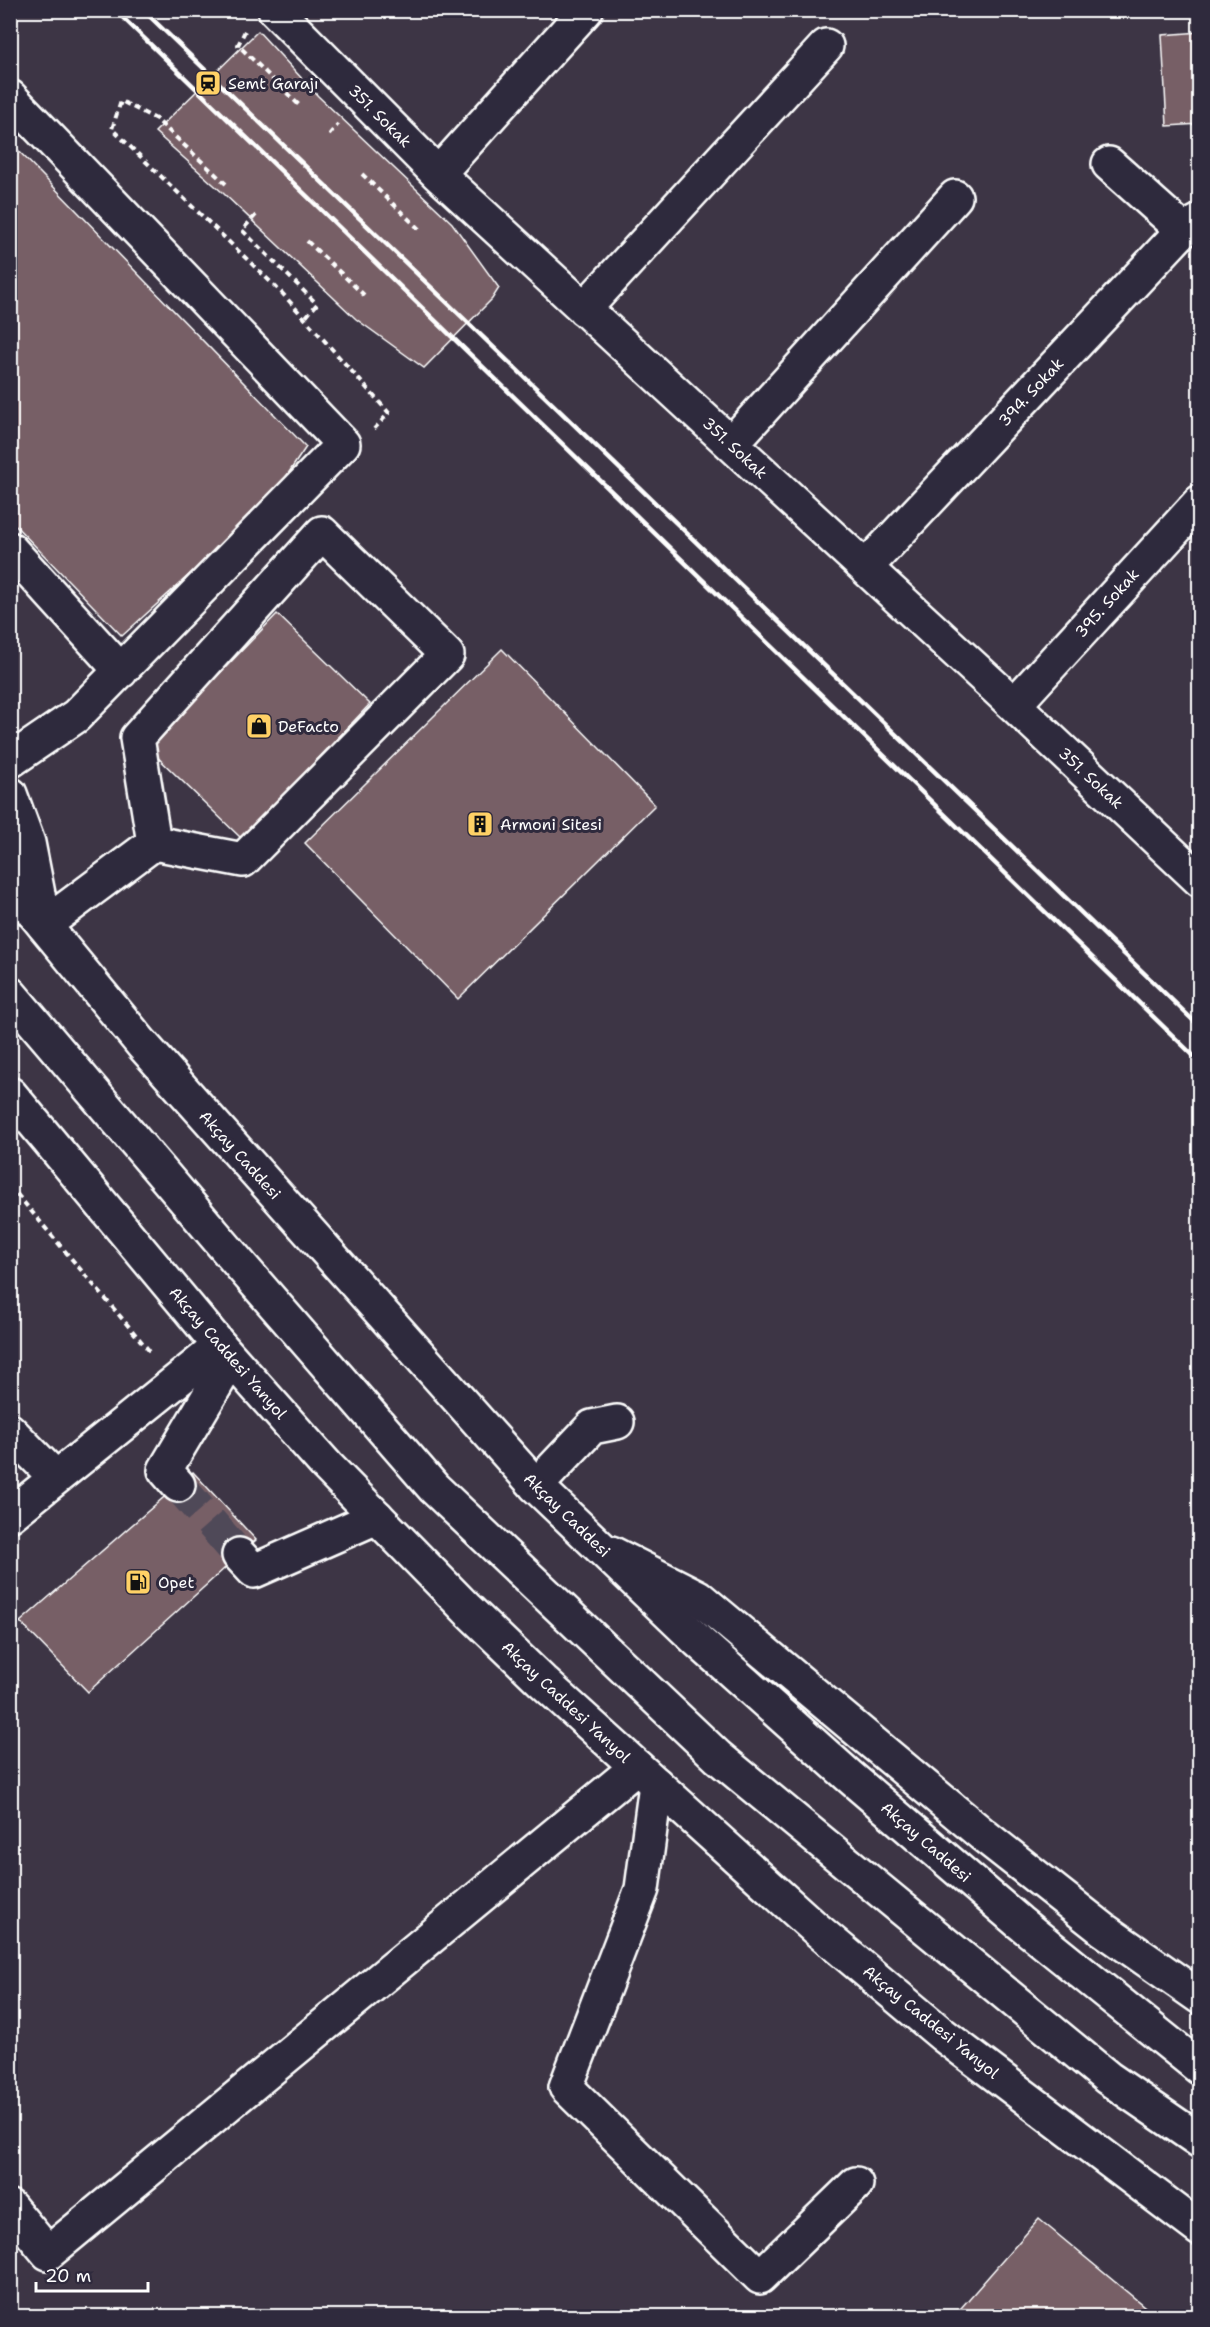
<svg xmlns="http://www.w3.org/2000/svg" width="1210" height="2327" viewBox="0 0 1210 2327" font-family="'Shantell Sans',sans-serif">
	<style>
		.building { fill: #775f66; stroke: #fff; stroke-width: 1.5 }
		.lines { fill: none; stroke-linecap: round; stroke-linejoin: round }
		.minor-tunnel { stroke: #504958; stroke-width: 33; stroke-dasharray: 33 16; stroke-linecap: butt }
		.minor-casing { stroke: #fff; stroke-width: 38 }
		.major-casing { stroke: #fff; stroke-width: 38 }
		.highway-casing { stroke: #fff; stroke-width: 38 }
		.path { stroke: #fff; stroke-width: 4; stroke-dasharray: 6 4.5; stroke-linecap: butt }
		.minor { stroke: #2f2a3d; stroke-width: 33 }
		.major { stroke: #2f2a3d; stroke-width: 33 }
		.highway { stroke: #2f2a3d; stroke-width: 33 }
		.rail { stroke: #fff; stroke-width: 4.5 }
		.labels { text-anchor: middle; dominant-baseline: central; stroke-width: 6; stroke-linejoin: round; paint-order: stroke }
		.poi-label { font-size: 16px; fill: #fff; stroke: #2f2a3d; text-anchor: start }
		.street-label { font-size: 16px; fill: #fff; stroke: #2f2a3d }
	</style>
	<rect width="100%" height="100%" fill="#3d3545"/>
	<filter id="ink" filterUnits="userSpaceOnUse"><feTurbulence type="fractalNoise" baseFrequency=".0167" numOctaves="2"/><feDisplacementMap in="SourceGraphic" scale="12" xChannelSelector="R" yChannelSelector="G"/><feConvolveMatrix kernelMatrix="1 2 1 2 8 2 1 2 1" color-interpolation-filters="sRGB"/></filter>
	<g filter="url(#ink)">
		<path class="building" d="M258 31 318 96 452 223 499 288 492 299 424 368 356 319 223 193 155 132Z
			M1200 32V124L1167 126 1162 35Z
			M10 142 306 447 269 502 122 636 10 520Z
			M277 614 370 704 242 839 148 748Z
			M502 649 655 805 458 999 305 843Z
			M193 1472 256 1540 88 1692 20 1622Z
			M1039 2219 1156 2316H954Z"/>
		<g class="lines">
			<path class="minor-tunnel" d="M178 1485 239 1555"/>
			<defs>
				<path id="minor" d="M275 10 438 174 996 688 1200 880
					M10 97 343 444 76 716 10 761
					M1109 164 1183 230
					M438 174 586 10
					M584 309 826 46
					M731 444 955 197
					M322 533 447 655 243 860 154 843 137 738Z
					M10 549 121 671
					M866 567 1183 230 1200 221
					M1014 705 1200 502
					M10 794 28 843 44 925 154 843
					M10 1431 56 1478
					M178 1485 165 1470 231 1359
					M536 1486 592 1427 617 1422
					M10 1515 220 1346
					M611 1553 698 1597 982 1834 1104 1930 1200 1997
					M239 1555 254 1571 377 1517
					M656 1784 642 1889 566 2087 760 2277 856 2184
					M10 2207 48 2253 637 1767"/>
				<path id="major" d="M10 1094 220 1346 327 1466 467 1609 542 1681 814 1927 943 2035 1200 2229"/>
				<path id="highway" d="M10 884 142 1044 536 1486 698 1641 849 1776 1019 1922 1200 2068
					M10 994 242 1267 434 1488 718 1757 1108 2078 1200 2141"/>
			</defs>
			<use href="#minor" class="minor-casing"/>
			<use href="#major" class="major-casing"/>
			<use href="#highway" class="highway-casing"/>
			<path class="path" d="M245 31 238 45 301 107
				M329 135 338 124
				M362 174 420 230
				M226 184 156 119 121 101 112 129 282 293 389 413 374 429
				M256 215 242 230 317 304 305 318
				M307 241 364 295
				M10 1186 152 1354"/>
			<use href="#minor" class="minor"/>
			<use href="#major" class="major"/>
			<use href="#highway" class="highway"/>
			<path class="rail" d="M115 10 1200 1062
				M143 10 1200 1027"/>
		</g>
	</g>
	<defs>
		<symbol id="station-square" viewBox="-11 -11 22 22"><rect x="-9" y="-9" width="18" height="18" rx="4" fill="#ffd166" stroke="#2f2a3d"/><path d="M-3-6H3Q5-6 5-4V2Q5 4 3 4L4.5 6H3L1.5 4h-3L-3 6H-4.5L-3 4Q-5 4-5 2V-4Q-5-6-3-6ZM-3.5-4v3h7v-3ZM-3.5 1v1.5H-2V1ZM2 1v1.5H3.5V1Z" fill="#111"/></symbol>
		<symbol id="shop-square" viewBox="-11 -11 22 22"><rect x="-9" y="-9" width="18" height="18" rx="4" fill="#ffd166" stroke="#2f2a3d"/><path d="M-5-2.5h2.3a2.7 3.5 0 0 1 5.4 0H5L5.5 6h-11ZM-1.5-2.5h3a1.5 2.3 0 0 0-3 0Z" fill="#111"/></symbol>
		<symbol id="building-square" viewBox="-11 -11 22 22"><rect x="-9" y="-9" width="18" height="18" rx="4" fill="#ffd166" stroke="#2f2a3d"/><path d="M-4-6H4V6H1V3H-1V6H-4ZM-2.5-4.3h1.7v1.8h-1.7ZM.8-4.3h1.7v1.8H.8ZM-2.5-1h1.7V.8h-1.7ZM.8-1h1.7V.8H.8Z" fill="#111"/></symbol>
		<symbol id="fuel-square" viewBox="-11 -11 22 22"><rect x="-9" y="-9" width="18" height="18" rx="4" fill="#ffd166" stroke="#2f2a3d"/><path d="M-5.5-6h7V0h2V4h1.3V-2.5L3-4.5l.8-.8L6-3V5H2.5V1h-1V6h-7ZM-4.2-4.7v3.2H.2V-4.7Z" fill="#111"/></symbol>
	</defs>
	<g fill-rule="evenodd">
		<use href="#station-square" x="193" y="68" width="30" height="30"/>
		<use href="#shop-square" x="244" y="711" width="30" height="30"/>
		<use href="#building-square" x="465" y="809" width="30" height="30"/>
		<use href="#fuel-square" x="123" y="1567" width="30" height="30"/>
	</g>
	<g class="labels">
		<g class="poi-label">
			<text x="228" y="83">Semt Garajı</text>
			<text x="278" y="726">DeFacto</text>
			<text x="500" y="824">Armoni Sitesi</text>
			<text x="158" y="1582">Opet</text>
		</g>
		<g class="street-label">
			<text transform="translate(380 116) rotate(45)">351. Sokak</text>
			<text transform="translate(1031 392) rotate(-47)">394. Sokak</text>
			<text transform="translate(735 448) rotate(43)">351. Sokak</text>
			<text transform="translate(1107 603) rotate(-48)">395. Sokak</text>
			<text transform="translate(1091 778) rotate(43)">351. Sokak</text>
			<text transform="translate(240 1155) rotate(48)">Akçay Caddesi</text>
			<text transform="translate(228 1353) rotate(49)">Akçay Caddesi Yanyol</text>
			<text transform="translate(567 1515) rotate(44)">Akçay Caddesi</text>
			<text transform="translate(566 1702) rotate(43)">Akçay Caddesi Yanyol</text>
			<text transform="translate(926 1842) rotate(41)">Akçay Caddesi</text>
			<text transform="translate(931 2022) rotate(39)">Akçay Caddesi Yanyol</text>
		</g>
	</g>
	<rect width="1210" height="2327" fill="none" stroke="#2f2a3d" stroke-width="36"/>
	<rect x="18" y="18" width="1174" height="2291" fill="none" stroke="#fff" stroke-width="2" filter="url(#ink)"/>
	<path d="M36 2282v9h112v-9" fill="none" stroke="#ffffff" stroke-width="3"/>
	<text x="45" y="2282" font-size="18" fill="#ffffff" stroke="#2f2a3d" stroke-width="4.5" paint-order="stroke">20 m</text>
</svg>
